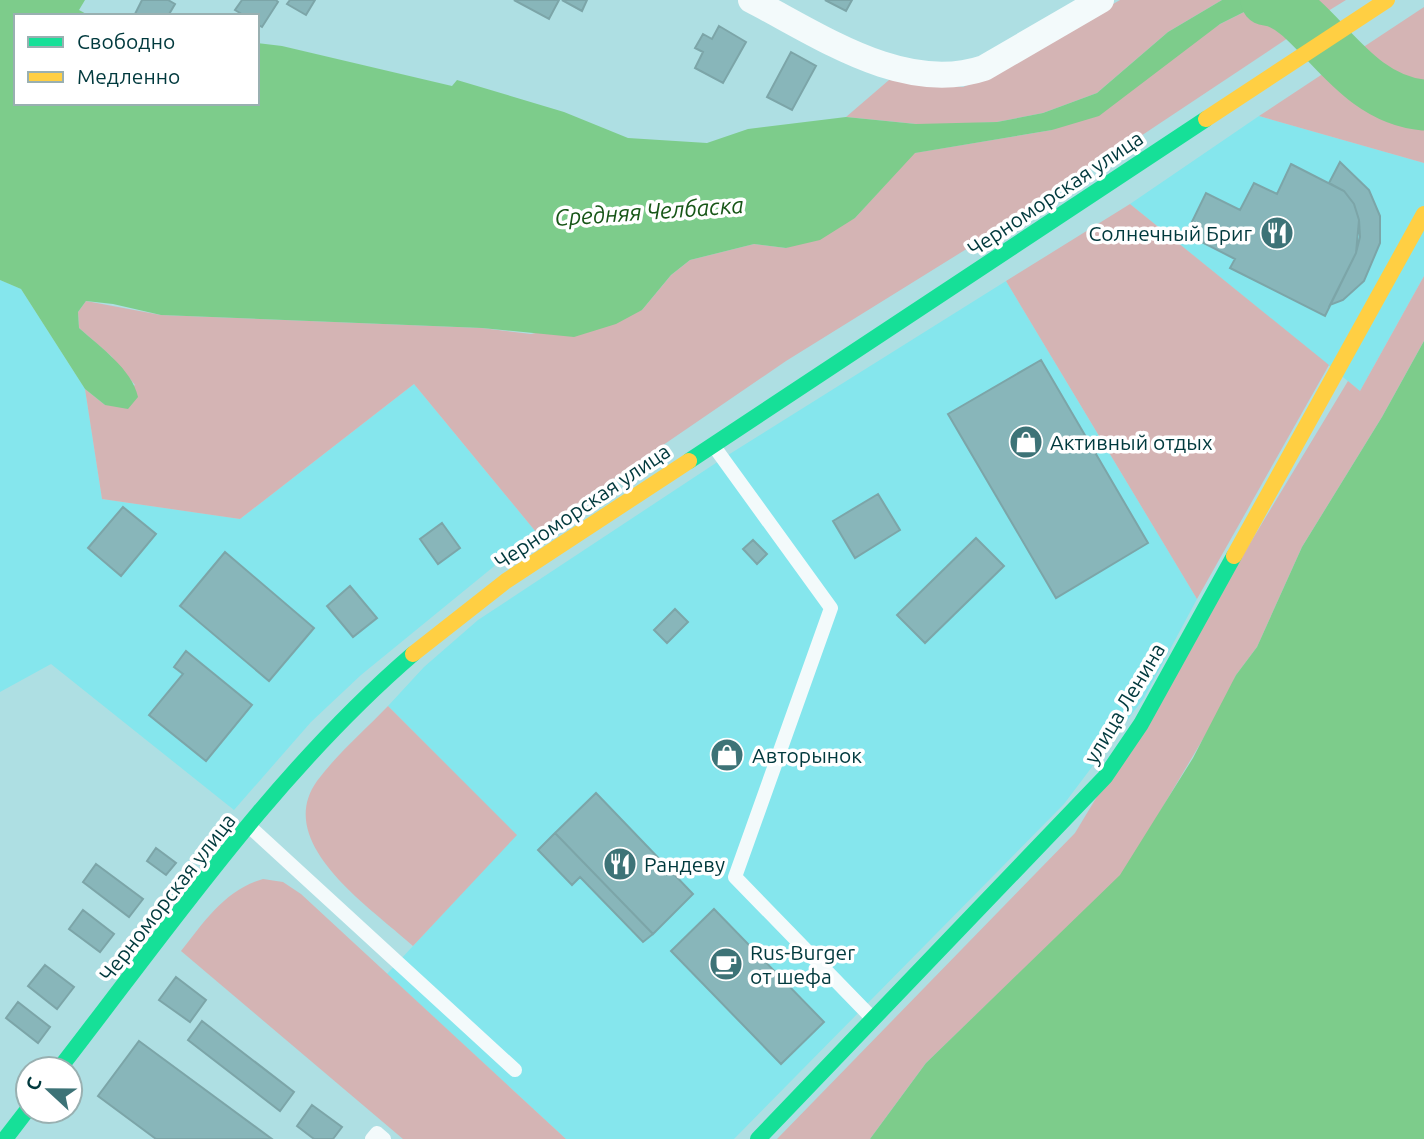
<svg xmlns="http://www.w3.org/2000/svg" width="1424" height="1139" viewBox="0 0 1424 1139" font-family="Ubuntu,sans-serif">
	<style>
		.built { fill: #85e6ed }
		.green { fill: #d4b4b4 }
		.water { fill: #7dcc8b }
		.lines { fill: none; stroke-linecap: round; stroke-linejoin: round }
		.river { stroke: #7dcc8b; stroke-width: 51 }
		.building { fill: #88b6ba; stroke: #7ca5a8; stroke-width: 2 }
		.lane { stroke: #f3fafb; stroke-width: 14 }
		.street { stroke: #f3fafb; stroke-width: 26 }
		.fast { stroke: #16e098; stroke-width: 16 }
		.slow { stroke: #ffcf43; stroke-width: 16 }
		.labels { text-anchor: middle; dominant-baseline: central; stroke-width: 7; stroke-linejoin: round; paint-order: stroke }
		.street-label { font-size: 21px; fill: #00393d; stroke: #fff }
		.poi-label { font-size: 21px; fill: #00393d; stroke: #fff; text-anchor: start }
		.water-label { font-size: 23px; font-style: italic; fill: #175617; stroke: #fff }
	</style>
	<rect width="100%" height="100%" fill="#aedfe3"/>
	<path class="built" d="M1259 116 1424 163V276L1360 391 1130 204Z
		M0 280 21 289 85 389 102 499 240 519 414 384 536 532 361 675 311 722 234 810 51 664 0 692Z
		M1006 281 1197 599 1144 698 1064 804 734 1139H566L387 974 516 835 388 706 424 667 478 620 728 455Z"/>
	<path class="green" d="M1120 0H1222L1168 32 1097 93 1043 113 997 122 958 124H916L846 117 889 80 963 87 982 79Z
		M1305 0H1346L1320 16Z
		M1424 7V163L1259 116Z
		M1246 11 1277 16 1294 34 1031 209 786 361 536 532 414 384 240 519 102 499 85 389 105 405 135 385 111 356 79 328 78 312 86 301 161 315 482 328 531 334 642 310 671 275 690 260 754 244 786 248 855 218 914 153 1052 130 1220 24Z
		M1130 204 1329 365 1197 599 1006 281Z
		M1424 276V341L1382 417 1302 547 1257 647 1236 675 1222 707 1139 847 1120 876 926 1063 870 1139H777L1075 833 1348 381 1360 391Z
		M388 706 517 835 413 946C373 909 272 844 317 781 337 754 365 730 388 706Z
		M263 879 283 882 301 894 566 1139H403L181 951C205 921 225 890 263 879Z"/>
	<path class="water" d="M0 0H85L79 10 90 16H16V103H257V43L282 46 452 86 457 80 564 112 628 138 707 143 748 129 846 117 916 124 997 122 1043 113 1097 93 1168 32 1222 0H1305L1320 16 1294 34 1277 16 1246 11 1220 24 1099 116 1052 130 915 153 855 218 820 240 786 248 754 244 690 260 671 275 642 310 616 324 574 337 482 328 161 315 113 304 86 301 78 312 79 328C100 347 132 369 138 397L128 409 105 405 85 389 21 289 0 280Z
		M1424 341V1139H870L926 1063 1120 875 1193 758 1236 675 1257 647 1302 547 1382 417Z"/>
	<g class="lines">
		<path class="river" d="M1266 0C1314 4 1347 99 1424 105"/>
	</g>
	<path class="building" d="M142 0H168L175 4 168 16H134Z
		M242 0H276L278 2 262 27 257 24V16H245L235 10Z
		M290 0H315L306 15 287 4Z
		M514 0H559L549 19Z
		M562 0H587L582 11Z
		M825 0H852L846 11Z
		M719 26 746 42 723 83 695 68 703 52 695 48 703 34 712 39Z
		M791 52 816 66 792 110 767 97Z
		M1340 162 1369 190 1380 216V243L1364 281 1343 300 1330 305 1356 253 1360 237 1359 220 1354 204 1344 191 1329 183Z
		M1291 164 1344 191 1354 204 1359 220 1356 253 1325 316 1230 268 1235 259 1186 234 1206 193 1240 210 1254 183 1277 194Z
		M1041 360 1148 543 1056 598 948 414Z
		M878 494 900 530 855 558 833 521Z
		M123 507 156 534 121 576 88 548Z
		M442 523 460 548 438 564 420 539Z
		M976 538 1004 566 925 643 897 615Z
		M753 540 767 554 757 564 743 549Z
		M225 552 314 628 269 681 180 606Z
		M350 586 377 618 353 637 327 606Z
		M675 609 688 622 667 643 654 630Z
		M186 651 252 705 206 761 149 715 183 674 174 667Z
		M596 793 693 894 653 934 555 833Z
		M555 833 653 934 643 942 580 877 572 885 538 850Z
		M156 848 176 863 166 875 147 861Z
		M96 864 143 899 129 917 83 882Z
		M714 909 824 1022 781 1064 671 951Z
		M83 910 114 934 100 952 69 929Z
		M45 965 74 987 57 1009 28 986Z
		M176 977 206 1000 190 1022 159 1000Z
		M18 1002 50 1027 38 1043 6 1018Z
		M202 1021 294 1092 280 1111 188 1040Z
		M139 1041 272 1139H156L98 1096Z
		M312 1105 342 1127 333 1139H314L297 1126Z"/>
	<g class="lines">
		<path class="lane" d="M713 445 831 608 735 877 873 1019
			M250 827 515 1070
			M372 1139 377 1133 384 1139"/>
		<path class="street" d="M751 0C819 35 904 95 984 68L1101 0"/>
		<path class="fast" d="M689 461 1206 119
			M59 1069C170 926 275 773 413 654
			M5 1139 28 1109
			M758 1139 1105 777 1141 724 1234 556"/>
		<path class="slow" d="M1206 119 1387 0
			M1234 556 1424 214
			M413 654 506 581 689 461"/>
	</g>
	<defs>
		<symbol id="restaurant-disc" viewBox="-11 -11 22 22"><circle r="9.5" fill="#3d7377" stroke="#fff"/><path d="M-5-6h1v4h1v-4h1v4h1v-4h1v5L-1.5 .5V6h-2V.5L-5-1ZM5-6V6H3V1.5H1.5Q1.5-4 5-6Z" fill="#fff"/></symbol>
		<symbol id="shop-disc" viewBox="-11 -11 22 22"><circle r="9.5" fill="#3d7377" stroke="#fff"/><path d="M-5-2.5h2.3a2.7 3.5 0 0 1 5.4 0H5L5.5 6h-11ZM-1.5-2.5h3a1.5 2.3 0 0 0-3 0Z" fill="#fff"/></symbol>
		<symbol id="cafe-disc" viewBox="-11 -11 22 22"><circle r="9.5" fill="#3d7377" stroke="#fff"/><path d="M-5.5-4.5H6V0H3Q3 3.5 0 3.5H-2.5Q-5.5 3.5-5.5 0ZM3-3.2v2h1.7v-2ZM-6 4.5H4V6H-6Z" fill="#fff"/></symbol>
	</defs>
	<g fill-rule="evenodd">
		<use href="#restaurant-disc" x="1258" y="214" width="38" height="38"/>
		<use href="#shop-disc" x="1007" y="423" width="38" height="38"/>
		<use href="#shop-disc" x="708" y="736" width="38" height="38"/>
		<use href="#restaurant-disc" x="601" y="845" width="38" height="38"/>
		<use href="#cafe-disc" x="707" y="945" width="38" height="38"/>
	</g>
	<g class="labels">
		<g class="street-label">
			<text transform="translate(1055 193) rotate(-34)">Черноморская улица</text>
			<text transform="translate(582 506) rotate(-34)">Черноморская улица</text>
			<text transform="translate(1124 703) rotate(-59)">улица Ленина</text>
			<text transform="translate(167 897) rotate(-52)">Черноморская улица</text>
		</g>
		<g class="poi-label">
			<text x="1252" y="233" text-anchor="end">Солнечный Бриг</text>
			<text x="1050" y="442">Активный отдых</text>
			<text x="752" y="755">Авторынок</text>
			<text x="644" y="864">Рандеву</text>
			<text x="750" y="952">Rus-Burger<tspan x="750" dy="24">от шефа</tspan></text>
		</g>
		<g class="water-label">
			<text transform="translate(649 211) rotate(-4)">Средняя Челбаска</text>
		</g>
	</g>
	<rect x="14" y="14" width="245" height="91" fill="#ffffff" stroke="#99b0b1" stroke-width="2"/>
	<rect x="28" y="37" width="35" height="10" fill="#16e098" stroke="#99b0b1" stroke-width="2"/>
	<text x="77" y="49" font-size="21" fill="#00393d">Свободно</text>
	<rect x="28" y="72" width="35" height="10" fill="#ffcf43" stroke="#99b0b1" stroke-width="2"/>
	<text x="77" y="84" font-size="21" fill="#00393d">Медленно</text>
	<g transform="translate(49 1090) rotate(292)"><circle r="33" fill="#ffffff" stroke="#99b0b1" stroke-width="2"/>
	<path d="M0-5L12 26L0 18L-12 26Z" fill="#3d7377"/>
	<text y="-10" font-size="19" font-weight="bold" text-anchor="middle" fill="#00393d">С</text>
	</g>
</svg>
